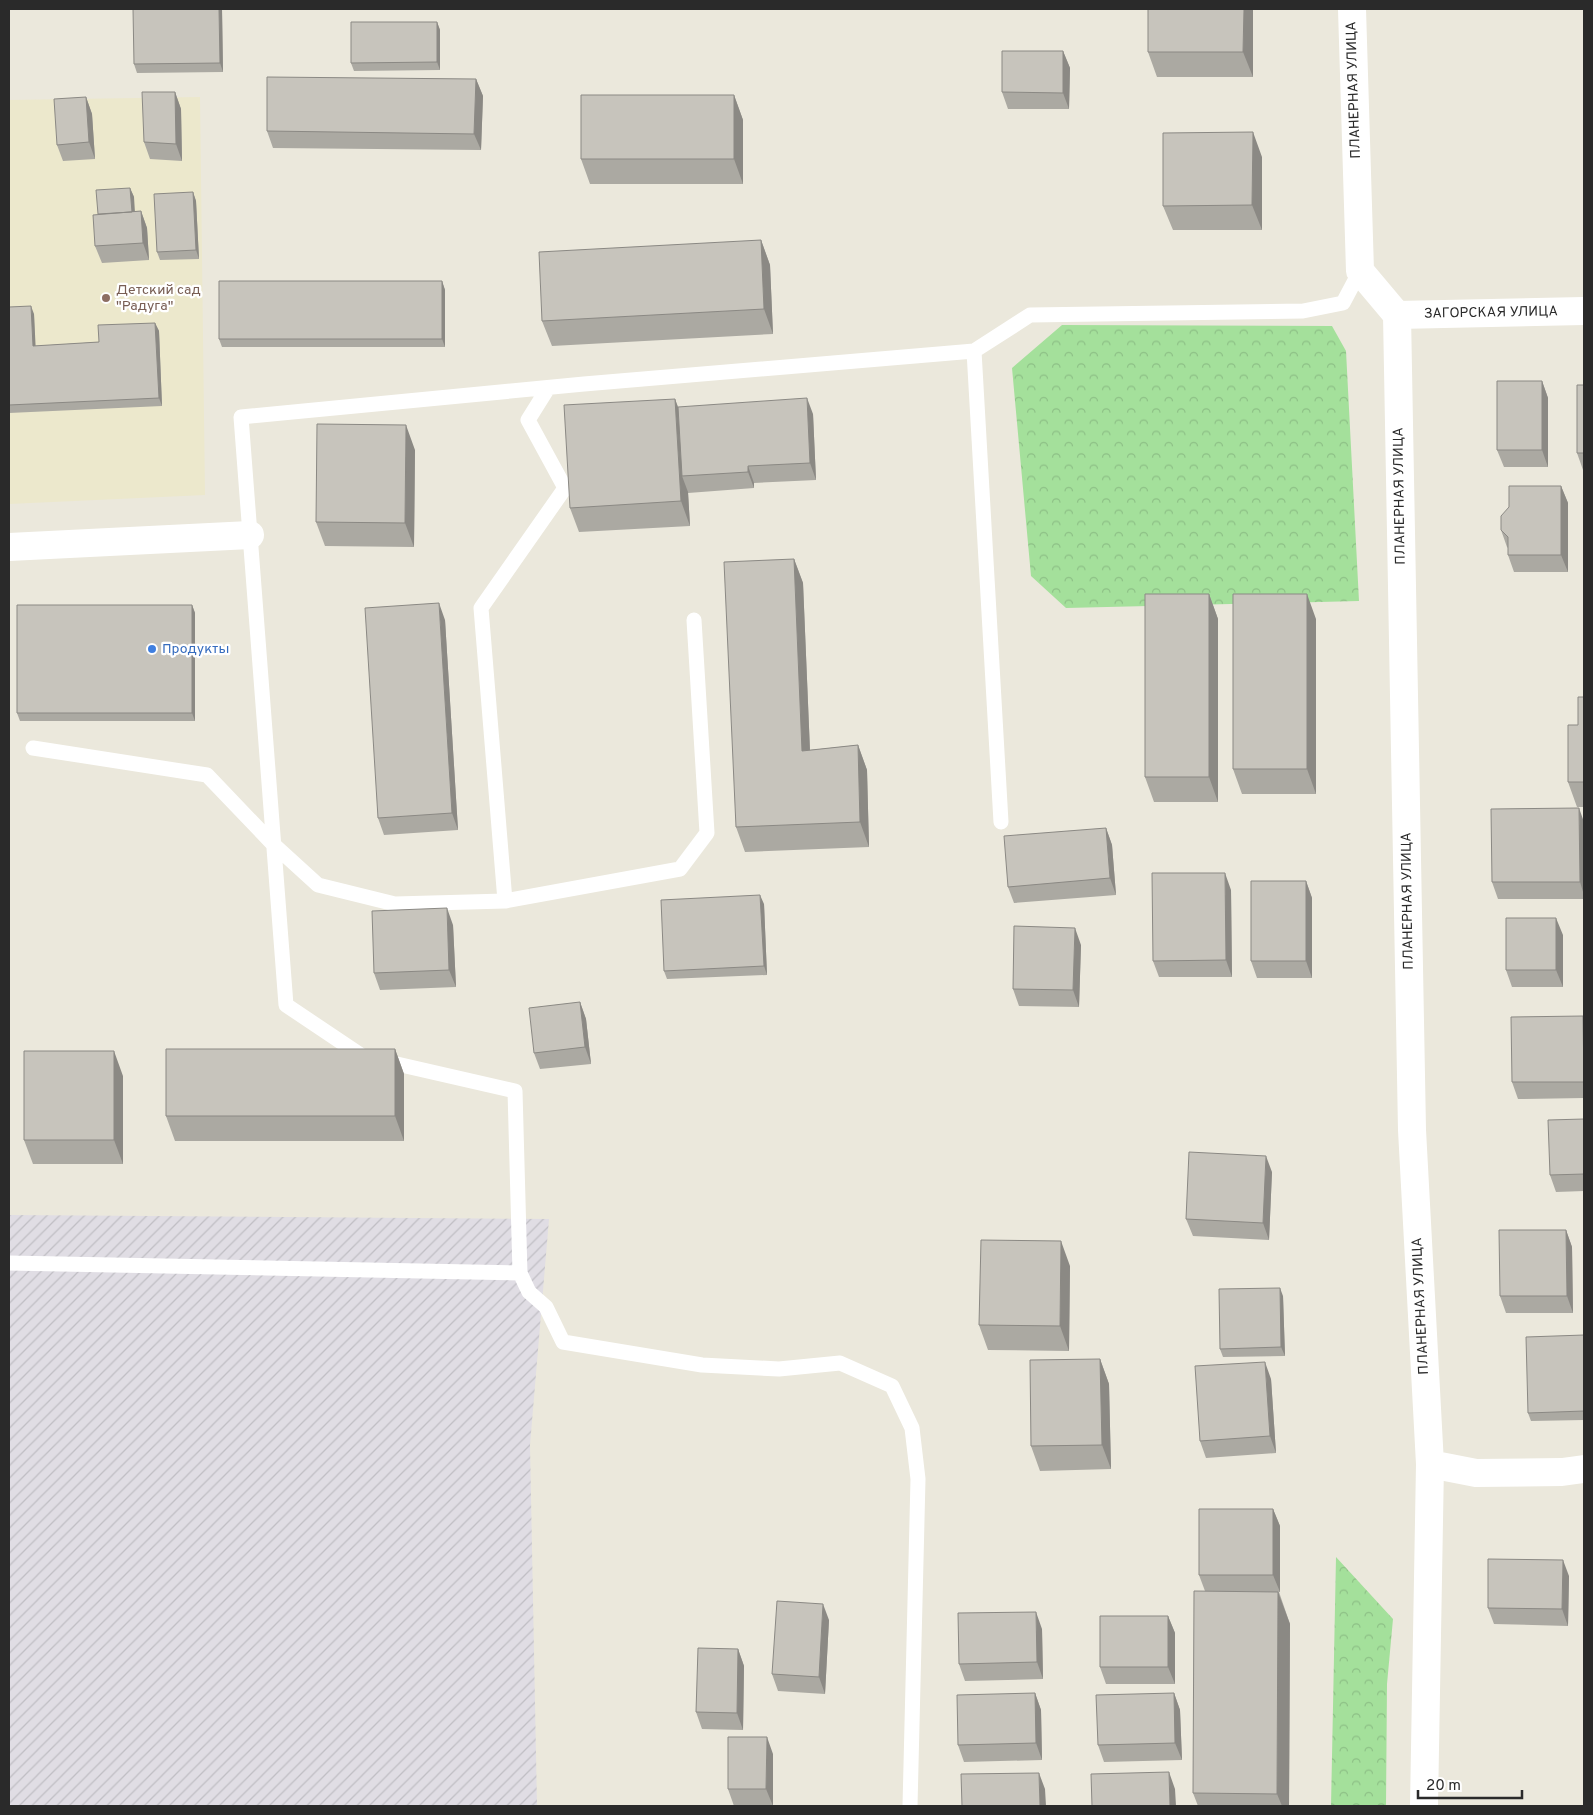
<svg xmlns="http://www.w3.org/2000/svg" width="1593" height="1815" viewBox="0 0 1593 1815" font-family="Overpass,sans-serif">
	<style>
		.industrial { fill: url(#industrial-furrows) }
		.education { fill: #ece8cc }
		.forest { fill: url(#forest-crowns) }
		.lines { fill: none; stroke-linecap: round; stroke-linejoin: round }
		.service { stroke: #fff; stroke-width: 15 }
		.minor { stroke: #fff; stroke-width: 28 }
		.wall { fill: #aba9a2 }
		.shaded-wall { fill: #8b8984 }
		.building { fill: #c7c4bc; stroke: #8b8984 }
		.education-dot { fill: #8d6e63; stroke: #fff; stroke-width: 2 }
		.shop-dot { fill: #3f7fe0; stroke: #fff; stroke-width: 2 }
		.labels { text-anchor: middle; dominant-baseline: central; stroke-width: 4.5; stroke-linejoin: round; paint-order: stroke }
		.street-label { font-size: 14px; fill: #2a2a2a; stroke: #fff }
		.education-label { font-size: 14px; fill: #785e54; stroke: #fff; text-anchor: start }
		.shop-label { font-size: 14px; fill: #366cbe; stroke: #fff; text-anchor: start }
	</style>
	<defs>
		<pattern id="industrial-furrows" width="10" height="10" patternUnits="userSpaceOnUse" patternTransform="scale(1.25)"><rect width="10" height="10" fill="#e0dde4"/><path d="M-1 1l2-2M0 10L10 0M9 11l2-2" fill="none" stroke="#c0bec4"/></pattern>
		<pattern id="forest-crowns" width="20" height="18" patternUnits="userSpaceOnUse" patternTransform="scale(1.25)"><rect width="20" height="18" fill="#a4e09b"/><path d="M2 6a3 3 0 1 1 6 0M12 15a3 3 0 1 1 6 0" fill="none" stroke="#8dc086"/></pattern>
	</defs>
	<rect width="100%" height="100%" fill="#ebe8dc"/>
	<path class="industrial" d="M9 1215 549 1219 530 1445 537 1806H9Z"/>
	<path class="education" d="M200 97 205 495 9 504V100Z"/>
	<path class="forest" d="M1062 325 1332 326 1346 351 1359 601 1066 608 1031 576 1012 368Z
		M1336 1557 1393 1619 1387 1684 1386 1806H1331Z"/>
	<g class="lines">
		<path class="service" d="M974 351 1001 822
			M548 388 528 420 565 488 481 608 505 901 680 869 707 833 694 620
			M33 748 207 775 273 844 318 885 395 904 505 901
			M9 1263 520 1273
			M910 1806 918 1479 912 1428 892 1386 840 1363 779 1369 702 1365 563 1342 546 1307 529 1292 520 1273 515 1091 362 1056 286 1005 241 417 584 384 974 351 1030 315 1303 311 1343 303 1360 271"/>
		<path class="minor" d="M1352 9 1360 271 1397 315 1412 1130 1430 1464 1424 1806
			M1397 315 1584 311
			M9 547 250 535
			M1430 1464 1476 1473 1562 1472 1584 1469"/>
	</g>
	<path class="wall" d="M222 9 223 72 137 73 134 64Z
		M1253 9V77H1157L1148 52Z
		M437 22 440 30V70L354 71 351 63Z
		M1063 51 1070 68 1069 109H1008L1002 92Z
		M476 79 483 96 481 150 273 148 267 131Z
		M175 92 181 109 182 161 150 159 144 142Z
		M734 95 743 120V184H590L581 159Z
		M86 97 92 114 95 159 63 161 57 145Z
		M1262 157V230H1173L1163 206Z
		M130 188 134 197V212L141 211 147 228 149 260 102 263 95 246Z
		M193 192 196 201 199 259 160 260 157 252Z
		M761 240 770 265 773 334 552 346 542 321Z
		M442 281 445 290V347H222L219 339Z
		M9 307 34 314 35 346 99 342 155 323 159 331 162 406 9 413Z
		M1542 381 1548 398V467H1504L1497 450Z
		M1584 385V470H1583L1577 453Z
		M675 399 678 407 813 414 816 480 754 483V488L688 493V492L690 526 579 532 570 508Z
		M415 450 414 547 325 546 316 522Z
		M1561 486 1568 503V572H1514L1508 555V548L1507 547 1501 530Z
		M794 559 803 583 810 750 858 745 867 770 869 847 745 852 736 827Z
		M1209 594 1218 619V802H1154L1145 777Z
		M192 605 195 613V721H20L17 713Z
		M1316 619V794H1242L1233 769Z
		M445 620 458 830 384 835 378 818Z
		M1584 697V807H1577L1568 782Z
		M1584 822V899H1498L1492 882Z
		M1106 828 1112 845 1116 895 1014 903 1008 887Z
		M1306 881 1312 898V978H1257L1251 961Z
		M1231 890 1232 977H1159L1153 961Z
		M764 904 767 975 667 979 664 971Z
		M453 925 456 987 380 990 374 973Z
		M1563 935V987H1512L1506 970Z
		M1081 945 1079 1007 1019 1006 1013 989Z
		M580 1002 586 1019 591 1064 540 1069 534 1053Z
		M1584 1020V1098L1518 1099 1512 1082Z
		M395 1049 404 1074V1141H175L166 1116Z
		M123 1076V1164H33L24 1140Z
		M1584 1119V1191L1556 1192 1550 1175Z
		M1272 1172 1269 1240 1193 1236 1186 1219Z
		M1566 1230 1572 1247 1573 1313H1506L1500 1296Z
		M1070 1266 1069 1351 988 1350 979 1325Z
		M1283 1296 1285 1356 1223 1357 1220 1349Z
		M1584 1335V1420L1531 1421 1528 1413Z
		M1100 1359 1109 1384 1111 1469 1040 1471 1031 1446Z
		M1271 1379 1276 1453 1206 1458 1200 1441Z
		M1273 1509 1280 1526V1592H1279L1290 1624 1289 1806H1198L1193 1793 1205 1591 1199 1575Z
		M1569 1576 1568 1626 1494 1624 1488 1608Z
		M1168 1616 1175 1633V1684H1106L1100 1667Z
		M829 1620 825 1694 778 1691 772 1674Z
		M1042 1629 1043 1679 965 1681 959 1664Z
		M738 1649 744 1666 743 1730 702 1729 696 1712Z
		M1035 1693 1041 1710 1042 1760 964 1762 958 1745Z
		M1174 1693 1180 1710 1182 1760 1104 1762 1098 1745Z
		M773 1754V1806H734L728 1789Z"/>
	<path class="shaded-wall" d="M219 9H222L223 72 220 63Z
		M1244 9H1253V77L1243 52Z
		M437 22 440 30V70L437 62Z
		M1063 51 1070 68 1069 109 1063 93Z
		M476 79 483 96 481 150 474 134Z
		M175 92 181 109 182 161 176 144Z
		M734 95 743 120V184L734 159Z
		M86 97 92 114 95 159 89 142Z
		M1253 132 1262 157V230L1252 205Z
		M130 188 134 197 136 229 132 220Z
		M193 192 196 201 199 259 196 250Z
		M141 211 147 228 149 260 143 243Z
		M761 240 770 265 773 334 764 309Z
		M442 281 445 290V347L442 339Z
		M31 306 34 314 36 354 33 346Z
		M155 323 159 331 162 406 159 398Z
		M1542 381 1548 398V467L1542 450Z
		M807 398 813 414 816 480 810 463Z
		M675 399 684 424 682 476 688 492 690 526 681 501Z
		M406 425 415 450 414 547 405 523Z
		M748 466 754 483V488L748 472Z
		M1561 486 1568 503V572L1561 555Z
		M794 559 803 583 811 776 802 751Z
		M1209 594 1218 619V802L1209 777Z
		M1307 594 1316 619V794L1307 769Z
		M439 603 445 620 458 830 452 813Z
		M192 605 195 613V721L192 713Z
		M858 745 867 770 869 847 860 822Z
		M1579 808 1584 822V895L1580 882Z
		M1106 828 1112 845 1116 895 1110 878Z
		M1225 873 1231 890 1232 977 1226 960Z
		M1306 881 1312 898V978L1306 961Z
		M760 895 764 904 767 975 764 966Z
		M447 908 453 925 456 987 449 970Z
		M1556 918 1563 935V987L1556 970Z
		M1075 928 1081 945 1079 1007 1073 990Z
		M580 1002 586 1019 591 1064 585 1047Z
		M1583 1016 1584 1020V1083V1082Z
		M395 1049 404 1074V1141L395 1116Z
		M114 1051 123 1076V1164L114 1140Z
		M1266 1156 1272 1172 1269 1240 1263 1223Z
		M1566 1230 1572 1247 1573 1313 1567 1296Z
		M1061 1241 1070 1266 1069 1351 1060 1326Z
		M1280 1288 1283 1296 1285 1356 1281 1347Z
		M1100 1359 1109 1384 1111 1469 1102 1445Z
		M1265 1362 1271 1379 1276 1453 1270 1436Z
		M1273 1509 1280 1526V1592L1273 1575Z
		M1563 1560 1569 1576 1568 1626 1562 1609Z
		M1278 1592 1290 1624 1289 1806H1282L1277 1794Z
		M823 1604 829 1620 825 1694 819 1677Z
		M1036 1612 1042 1629 1043 1679 1037 1662Z
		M1168 1616 1175 1633V1684L1168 1667Z
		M738 1649 744 1666 743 1730 737 1713Z
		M1035 1693 1041 1710 1042 1760 1036 1743Z
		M1174 1693 1180 1710 1182 1760 1175 1743Z
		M767 1737 773 1754V1806L766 1789Z
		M1169 1772 1175 1789 1176 1806H1170Z
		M1039 1773 1045 1789 1046 1806H1040Z"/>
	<path class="building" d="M133 9H219L220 63 134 64Z
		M1148 9H1244L1243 52H1148Z
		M351 22H437V62L351 63Z
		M1002 51H1063V93L1002 92Z
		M267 77 476 79 474 134 267 131Z
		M142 92H175L176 144 144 142Z
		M581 95H734V159H581Z
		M86 97 89 142 57 145 54 99Z
		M1253 132 1252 205 1163 206V133Z
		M130 188 132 212 98 214 96 190Z
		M193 192 196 250 157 252 154 194Z
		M141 211 143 243 95 246 93 215Z
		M761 240 764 309 542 321 539 252Z
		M219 281H442V339H219Z
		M31 306 33 346 99 342 98 325 155 323 159 398 9 405V307Z
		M1497 381H1542V450H1497Z
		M1577 385H1584V453H1577Z
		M807 398 810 463 748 466V472L682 476 678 407Z
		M675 399 681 501 570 508 564 405Z
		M317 424 406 425 405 523 316 522Z
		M1509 486H1561V555H1508V537L1501 530V516L1509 507Z
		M794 559 802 751 858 745 860 822 736 827 724 562Z
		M1145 594H1209V777H1145Z
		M1233 594H1307V769H1233Z
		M439 603 452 813 378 818 365 608Z
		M17 605H192V713H17Z
		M1578 697H1584V782H1568V725H1578Z
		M1579 808 1580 882H1492L1491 809Z
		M1106 828 1110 878 1008 887 1004 836Z
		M1152 873H1225L1226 960 1153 961Z
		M1251 881H1306V961H1251Z
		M760 895 764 966 664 971 661 900Z
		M447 908 449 970 374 973 372 911Z
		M1506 918H1556V970H1506Z
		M1014 926 1075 928 1073 990 1013 989Z
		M580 1002 585 1047 534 1053 529 1008Z
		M1583 1016 1584 1082H1512L1511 1017Z
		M166 1049H395V1116H166Z
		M24 1051H114V1140H24Z
		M1584 1119V1174L1550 1175 1548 1120Z
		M1189 1152 1266 1156 1263 1223 1186 1219Z
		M1499 1230H1566L1567 1296H1500Z
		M981 1240 1061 1241 1060 1326 979 1325Z
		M1280 1288 1281 1347 1220 1349 1219 1289Z
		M1584 1335V1411L1528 1413 1526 1337Z
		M1100 1359 1102 1445 1031 1446 1030 1360Z
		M1265 1362 1270 1436 1200 1441 1195 1366Z
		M1199 1509H1273V1575H1199Z
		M1488 1559 1563 1560 1562 1609 1488 1608Z
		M1194 1591 1278 1592 1277 1794 1193 1793Z
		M777 1601 823 1604 819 1677 772 1674Z
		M1036 1612 1037 1662 959 1664 958 1613Z
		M1100 1616H1168V1667H1100Z
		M698 1648 738 1649 737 1713 696 1712Z
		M1035 1693 1036 1743 958 1745 957 1695Z
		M1174 1693 1175 1743 1098 1745 1096 1695Z
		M728 1737H767L766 1789H728Z
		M1169 1772 1170 1806H1092L1091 1774Z
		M1039 1773 1040 1806H962L961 1774Z"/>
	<circle class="education-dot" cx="106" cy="298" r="5"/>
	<circle class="shop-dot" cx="152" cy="649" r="5"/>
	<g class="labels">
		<g class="street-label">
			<text transform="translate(1354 90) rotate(-92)">ПЛАНЕРНАЯ УЛИЦА</text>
			<text transform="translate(1491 313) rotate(-1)">ЗАГОРСКАЯ УЛИЦА</text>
			<text transform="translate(1400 496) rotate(-91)">ПЛАНЕРНАЯ УЛИЦА</text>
			<text transform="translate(1408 901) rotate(-91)">ПЛАНЕРНАЯ УЛИЦА</text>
			<text transform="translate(1421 1306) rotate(-93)">ПЛАНЕРНАЯ УЛИЦА</text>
		</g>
		<g class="education-label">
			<text x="116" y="290">Детский сад<tspan x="116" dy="16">"Радуга"</tspan></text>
		</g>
		<g class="shop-label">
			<text x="162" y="649">Продукты</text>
		</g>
	</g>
	<rect width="1593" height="1815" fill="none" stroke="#2a2a2a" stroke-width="20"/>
	<path d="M1418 1790v8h104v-8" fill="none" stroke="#2a2a2a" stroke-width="2.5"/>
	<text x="1426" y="1790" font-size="15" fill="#2a2a2a" stroke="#ffffff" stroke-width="4" paint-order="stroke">20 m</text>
</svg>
